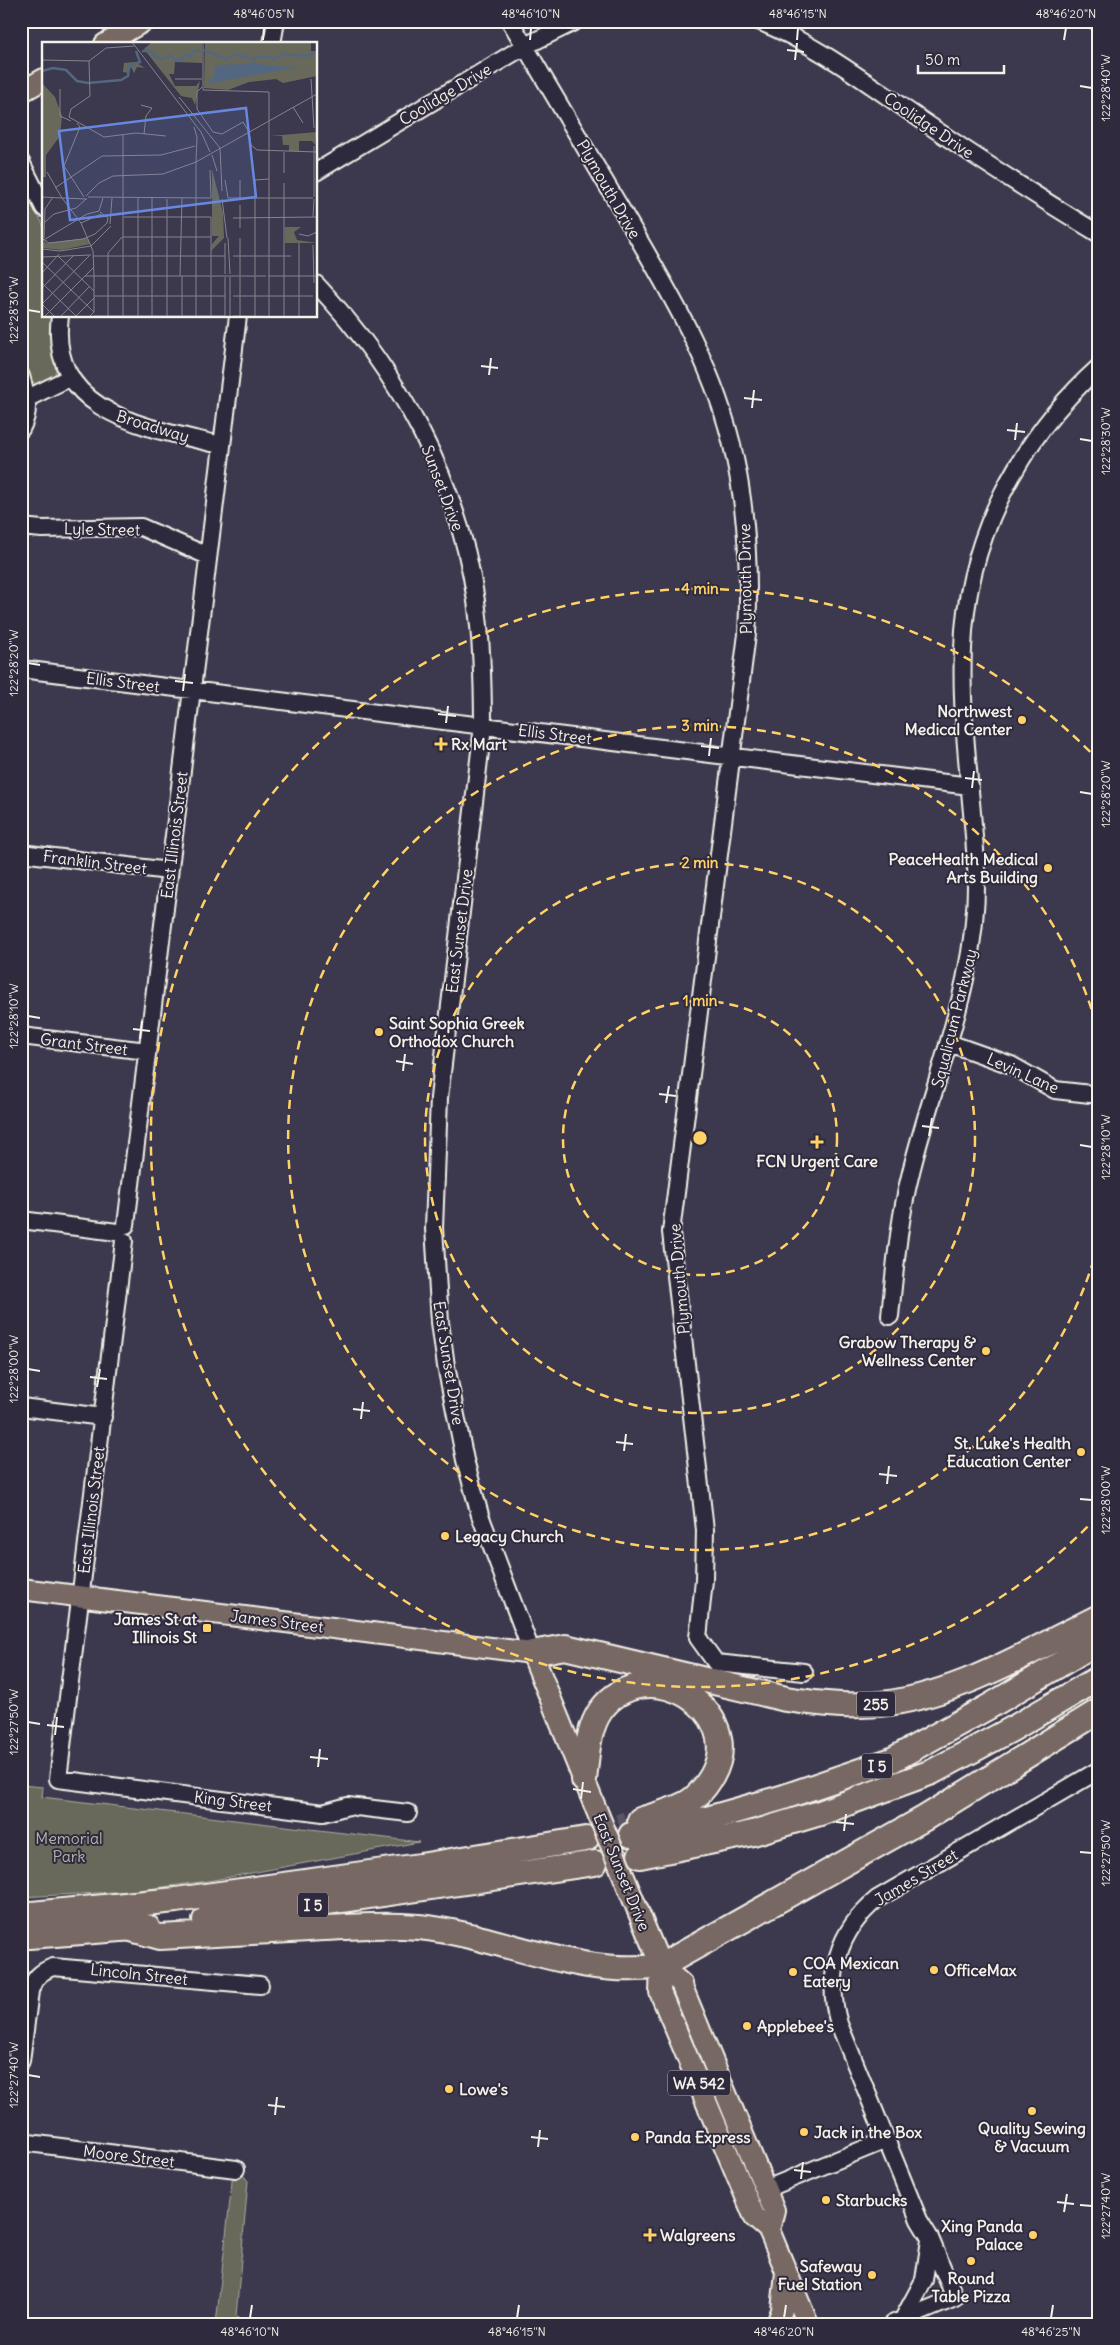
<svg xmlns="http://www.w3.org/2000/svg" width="1120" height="2345" viewBox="0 0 1120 2345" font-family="Delius,sans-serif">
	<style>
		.green { fill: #68695a; stroke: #aeada1 }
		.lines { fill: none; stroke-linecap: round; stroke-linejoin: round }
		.highway-tunnel { stroke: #585566; stroke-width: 24; stroke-dasharray: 24 12; stroke-linecap: butt }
		.minor-casing { stroke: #f4f1e8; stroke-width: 20 }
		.major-casing { stroke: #f4f1e8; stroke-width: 24 }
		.highway-casing { stroke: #f4f1e8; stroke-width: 28 }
		.minor { stroke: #2f2a3d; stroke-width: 16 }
		.major { stroke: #776864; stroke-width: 20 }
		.highway { stroke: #776864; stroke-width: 24 }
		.major-bridge-casing { stroke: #f4f1e8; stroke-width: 24; stroke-linecap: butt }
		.major-bridge { stroke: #776864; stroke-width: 20 }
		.ticks { fill: none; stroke: #f4f1e8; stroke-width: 2 }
		.ring { fill: none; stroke: #ffd166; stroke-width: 2.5; stroke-dasharray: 9 6 }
		.poi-dot { fill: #ffd166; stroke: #2f2a3d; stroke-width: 2 }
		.labels { text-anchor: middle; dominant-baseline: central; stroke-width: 4; stroke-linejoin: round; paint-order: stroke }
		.shield { fill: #2f2a3d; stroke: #b9b5b5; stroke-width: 1 }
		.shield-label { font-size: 15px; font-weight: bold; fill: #f4f1e8 }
		.street-label { font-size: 16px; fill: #f4f1e8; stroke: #2f2a3d }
		.poi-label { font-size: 16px; font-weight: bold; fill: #f4f1e8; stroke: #2f2a3d; text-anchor: start }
		.park-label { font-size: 16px; fill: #b5b4a8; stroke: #2f2a3d }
		.inset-river { fill: none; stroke: #546780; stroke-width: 2.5 }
		.inset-road { fill: none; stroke: #86838c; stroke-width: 1 }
		.view { fill: #6887de; fill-opacity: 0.15; stroke: #6887de; stroke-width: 2.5 }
		.inset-edge { fill: none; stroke: #f4f1e8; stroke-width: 2.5 }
		.centre { fill: #ffd166; stroke: #2f2a3d; stroke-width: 2.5 }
		.ring-label { font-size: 15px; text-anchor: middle; font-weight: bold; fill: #ffd166; stroke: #2f2a3d; stroke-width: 4; stroke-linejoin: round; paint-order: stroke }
		.neatline { fill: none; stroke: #f4f1e8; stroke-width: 2 }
		.ticks-label { font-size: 12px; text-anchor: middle; fill: #f4f1e8 }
	</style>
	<rect width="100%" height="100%" fill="#3c394f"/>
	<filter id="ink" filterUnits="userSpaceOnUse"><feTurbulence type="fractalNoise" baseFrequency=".02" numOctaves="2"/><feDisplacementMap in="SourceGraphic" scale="10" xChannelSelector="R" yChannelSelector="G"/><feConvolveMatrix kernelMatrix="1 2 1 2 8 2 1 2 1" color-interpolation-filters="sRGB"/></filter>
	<g filter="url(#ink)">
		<path class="green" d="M1076 21H1099V30H1092Z
			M21 177 44 227V316H53L52 345 57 366 54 378 39 385 29 380 21 346Z
			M21 1785 43 1787 42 1797 419 1842 208 1881 133 1891 21 1897Z
			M233 2173 242 2174 248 2181 236 2316 244 2324H216Z"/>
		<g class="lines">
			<path class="highway-tunnel" d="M586 1839 627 1823"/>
			<defs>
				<path id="minor" d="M510 21C547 83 583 145 620 207 665 285 715 364 734 454 747 513 750 574 747 634L671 1232 705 1530 704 1580 698 1638 716 1663 804 1672
					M758 21C817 44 868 84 920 119 978 159 1038 197 1099 234
					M272 44 276 21
					M21 162 44 208
					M316 172 525 46 576 21
					M316 284C398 371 459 481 476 601 482 642 483 684 483 726L439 1098 434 1228 440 1322 446 1366 465 1460 480 1515 532 1653
					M60 316C47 415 150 428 221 445
					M21 376C27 396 31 410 21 429
					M28 398 71 377
					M21 527 42 529 141 527 208 556
					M21 669 970 786
					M21 853 169 871
					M21 1036 147 1051
					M949 1043 1011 1065 1055 1090 1099 1095
					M21 1220 117 1232
					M126 1225 238 316
					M124 1241 58 1779 323 1813 348 1806 408 1813
					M890 1316C895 1268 899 1219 911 1172 937 1067 980 977 976 865 972 793 960 721 963 649 966 540 1019 439 1099 367
					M21 1407 103 1417
					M21 2061 30 1991C34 1978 40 1972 53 1967L260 1985
					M21 2142 236 2169
					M766 2189 886 2140
					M903 2319 924 2280 930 2240
					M892 2324 955 2298 930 2238 919 2220 839 2024C825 1976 838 1931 877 1899L1099 1770"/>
				<path id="major" d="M105 44 144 21
					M21 92 44 79
					M21 1589 532 1653 584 1781
					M638 1911 661 1966 660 1992 755 2218 769 2230 808 2324
					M661 1966 682 1984 683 1989 774 2210 769 2230
					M777 2324 782 2310 786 2272"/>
				<path id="highway" d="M532 1653 565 1647 786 1699C820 1704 854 1708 889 1703 964 1692 1032 1650 1099 1617
					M584 1780C587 1757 587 1730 601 1710 645 1650 749 1709 712 1776 706 1786 698 1797 687 1803 672 1811 656 1815 640 1820
					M631 1835 707 1819 781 1798 892 1760 990 1706 1099 1641
					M640 1856 753 1833 820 1813 932 1772 1012 1729 1099 1678
					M32 1914 176 1900 420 1866 586 1839
					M205 1920 595 1863
					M131 1929 160 1937C210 1934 259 1932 308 1929 345 1927 382 1924 419 1927 500 1935 578 1979 661 1966L925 1818 1099 1711
					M29 1936 147 1927"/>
			</defs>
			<use href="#minor" class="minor-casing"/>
			<use href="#major" class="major-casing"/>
			<use href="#highway" class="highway-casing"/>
			<use href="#minor" class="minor"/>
			<use href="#major" class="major"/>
			<use href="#highway" class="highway"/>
			<defs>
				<path id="major-bridge" d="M587 1787 638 1911"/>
			</defs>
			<use href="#major-bridge" class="major-bridge-casing"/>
			<use href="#major-bridge" class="major-bridge"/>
		</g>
	</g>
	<path class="ticks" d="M263 40 264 28M530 40 531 28M797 40 798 28M1064 40 1066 28M787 50 804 52M795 60 797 43M1080 86 1092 88M28 310 40 312M481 366 498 368M489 375 491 358M744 398 762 400M752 408 754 390M1007 430 1025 432M1080 439 1092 441M1015 440 1017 423M28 663 40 665M175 681 193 683M183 691 185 674M438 714 456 716M446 723 448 706M701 746 719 748M709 756 711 738M965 778 982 780M972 788 974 771M1080 792 1092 794M28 1016 40 1018M133 1029 150 1031M140 1039 142 1021M396 1061 413 1064M403 1071 405 1054M659 1094 676 1096M666 1103 669 1086M922 1126 939 1128M929 1136 932 1118M1080 1145 1092 1147M28 1369 40 1371M90 1377 107 1379M97 1387 100 1369M353 1409 370 1411M361 1419 363 1402M616 1442 633 1444M624 1451 626 1434M879 1474 897 1476M887 1484 889 1466M1080 1499 1092 1500M28 1722 40 1724M47 1725 64 1727M55 1735 57 1717M310 1757 328 1759M318 1767 320 1749M573 1789 591 1792M581 1799 583 1782M836 1822 854 1824M844 1831 846 1814M1080 1852 1092 1853M28 2075 40 2077M268 2105 285 2107M275 2115 277 2097M531 2137 548 2139M538 2147 540 2130M794 2170 811 2172M801 2179 803 2162M1057 2202 1074 2204M1080 2205 1092 2206M1064 2212 1067 2194M250 2318 252 2305M517 2318 519 2305M784 2318 786 2305M1051 2318 1053 2305"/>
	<g class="ring">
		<circle cx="700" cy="1138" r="137"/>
		<circle cx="700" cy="1138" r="275"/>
		<path d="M1098 1245A412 412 0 1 1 1098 1031"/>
		<path d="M1098 1516A549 549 0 1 1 1098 760"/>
	</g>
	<g class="poi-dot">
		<circle cx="1022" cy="720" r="5"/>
		<path d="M438.5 736.5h5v5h5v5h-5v5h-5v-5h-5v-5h5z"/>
		<circle cx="1048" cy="868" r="5"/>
		<circle cx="379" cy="1032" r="5"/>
		<path d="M814.5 1134.5h5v5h5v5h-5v5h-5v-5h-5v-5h5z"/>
		<circle cx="986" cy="1351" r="5"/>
		<circle cx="1081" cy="1452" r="5"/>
		<circle cx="445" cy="1536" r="5"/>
		<rect x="202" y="1623" width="10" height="10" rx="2.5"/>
		<circle cx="934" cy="1970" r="5"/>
		<circle cx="793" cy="1972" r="5"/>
		<circle cx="747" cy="2026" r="5"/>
		<circle cx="449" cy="2089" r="5"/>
		<circle cx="1032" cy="2111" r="5"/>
		<circle cx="804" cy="2132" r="5"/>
		<circle cx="635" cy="2137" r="5"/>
		<circle cx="826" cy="2200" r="5"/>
		<path d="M647.5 2227.5h5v5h5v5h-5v5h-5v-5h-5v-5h5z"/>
		<circle cx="1033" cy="2235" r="5"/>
		<circle cx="971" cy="2261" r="5"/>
		<circle cx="872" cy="2275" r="5"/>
	</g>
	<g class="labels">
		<g class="shield">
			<rect x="857" y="1691.5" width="38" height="25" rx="4"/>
			<rect x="862" y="1753.5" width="30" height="25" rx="4"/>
			<rect x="298" y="1892.5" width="30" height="25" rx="4"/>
			<rect x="668" y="2070.5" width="62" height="25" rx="4"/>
		</g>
		<g class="shield-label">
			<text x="876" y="1704">255</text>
			<text x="877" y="1766">I 5</text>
			<text x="313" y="1905">I 5</text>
			<text x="699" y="2083">WA 542</text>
		</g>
		<g class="street-label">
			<text transform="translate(445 94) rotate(-31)">Coolidge Drive</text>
			<text transform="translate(929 125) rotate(34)">Coolidge Drive</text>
			<text transform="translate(609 189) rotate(60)">Plymouth Drive</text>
			<text transform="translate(153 426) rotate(17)">Broadway</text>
			<text transform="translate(443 488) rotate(69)">Sunset Drive</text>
			<text transform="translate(102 529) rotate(1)">Lyle Street</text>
			<text transform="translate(745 579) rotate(-91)">Plymouth Drive</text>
			<text transform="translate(123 682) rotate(7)">Ellis Street</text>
			<text transform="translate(555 734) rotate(7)">Ellis Street</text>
			<text transform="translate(174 835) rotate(-83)">East Illinois Street</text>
			<text transform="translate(95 862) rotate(7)">Franklin Street</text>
			<text transform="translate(459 931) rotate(-83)">East Sunset Drive</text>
			<text transform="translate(954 1018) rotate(-76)">Squalicum Parkway</text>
			<text transform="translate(84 1044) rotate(7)">Grant Street</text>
			<text transform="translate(1023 1073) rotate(24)">Levin Lane</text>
			<text transform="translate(679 1279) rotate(-95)">Plymouth Drive</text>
			<text transform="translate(449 1363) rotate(81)">East Sunset Drive</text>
			<text transform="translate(91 1510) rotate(-83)">East Illinois Street</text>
			<text transform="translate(277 1621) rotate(7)">James Street</text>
			<text transform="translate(233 1801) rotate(7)">King Street</text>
			<text transform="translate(622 1872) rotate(68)">East Sunset Drive</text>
			<text transform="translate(916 1877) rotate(-31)">James Street</text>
			<text transform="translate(139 1974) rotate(6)">Lincoln Street</text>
			<text transform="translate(129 2156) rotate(7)">Moore Street</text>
		</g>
		<g class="poi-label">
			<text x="1012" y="711" text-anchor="end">Northwest<tspan x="1012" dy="18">Medical Center</tspan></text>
			<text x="451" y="744">Rx Mart</text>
			<text x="1038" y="859" text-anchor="end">PeaceHealth Medical<tspan x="1038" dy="18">Arts Building</tspan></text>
			<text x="389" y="1023">Saint Sophia Greek<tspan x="389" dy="18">Orthodox Church</tspan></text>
			<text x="817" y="1161" text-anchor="middle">FCN Urgent Care</text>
			<text x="976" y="1342" text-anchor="end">Grabow Therapy &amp;<tspan x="976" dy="18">Wellness Center</tspan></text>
			<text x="1071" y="1443" text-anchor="end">St. Luke's Health<tspan x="1071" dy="18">Education Center</tspan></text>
			<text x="455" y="1536">Legacy Church</text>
			<text x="197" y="1619" text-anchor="end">James St at<tspan x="197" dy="18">Illinois St</tspan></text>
			<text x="803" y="1963">COA Mexican<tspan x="803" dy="18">Eatery</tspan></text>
			<text x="944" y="1970">OfficeMax</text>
			<text x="757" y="2026">Applebee's</text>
			<text x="459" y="2089">Lowe's</text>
			<text x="1032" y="2128" text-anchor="middle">Quality Sewing<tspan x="1032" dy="18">&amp; Vacuum</tspan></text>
			<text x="814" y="2132">Jack in the Box</text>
			<text x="645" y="2137">Panda Express</text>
			<text x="836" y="2200">Starbucks</text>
			<text x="1023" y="2226" text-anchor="end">Xing Panda<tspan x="1023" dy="18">Palace</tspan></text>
			<text x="660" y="2235">Walgreens</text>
			<text x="862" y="2266" text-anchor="end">Safeway<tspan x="862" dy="18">Fuel Station</tspan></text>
			<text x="971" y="2278" text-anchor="middle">Round<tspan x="971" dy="18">Table Pizza</tspan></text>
		</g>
		<g class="park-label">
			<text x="69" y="1838">Memorial<tspan x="69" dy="18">Park</tspan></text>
		</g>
	</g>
	<g transform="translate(42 42)">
		<rect width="275" height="275" fill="#3c394f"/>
		<path d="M110 0H160V21L133 20 132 32H127L133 44H154L158 39 153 63 150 56 139 54 102 7ZM163 0H269V9H275V34L241 41 234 37 207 40 186 48 162 46ZM93 20 103 26 95 25 92 31 89 25 87 31 81 30 82 21ZM0 41 13 55 20 74 18 94 4 113V135H0ZM275 90 273 103 270 99H257V109H247V103H241L240 94H228ZM170 127 181 171 182 196 169 209 170 202 177 194H170ZM243 185H259L252 190 255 198 275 201H243ZM45 196 48 202 20 208 0 206 2 199 5 201Z" fill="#68695a"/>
		<path d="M212 18 213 21 230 24 257 25 165 42 172 34 173 23 209 22Z" fill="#546780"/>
		<path class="inset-river" d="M162 8 184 17 195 12 208 17 222 14 232 17 243 12 265 14 275 10M100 9H109L113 15 121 17 129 13 133 18H139L142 13 149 14 151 9 158 8M0 29 11 26 24 28 35 39 46 41 79 38 86 34 87 24 98 20 94 9"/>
		<path class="inset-road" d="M90 0 159 90 168 110M161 0V48L227 50V234M0 18 47 19M47 19 48 54 29 67 27 75 62 95 94 91 124 94M47 19 64 6 92 4M133 37H160M269 37 272 86M160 45 155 50V67L171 90 180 92 201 80 207 90M18 47V74L29 79M137 55 178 106 180 149M99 63 110 66 104 74 102 92M251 65 261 81M35 81 38 85 22 124 42 155M152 85 155 95 154 120M207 90 209 103 215 108 275 110M272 104V155M242 110V131M170 113 175 129M5 130 20 156 45 157M183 138 186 156H271M13 146 60 114 119 113 153 104M44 154 57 141 71 134 121 132 154 120M0 155 20 156 39 181 51 209 52 234H224M46 155 169 156 168 128M198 156V138M125 157V275M180 157 185 196M58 170 66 176 65 181M82 175H169V233M271 175 272 157M191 176 275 175M3 180 12 172 34 166 44 157M39 181 59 172M68 182 70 156M198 186V163M257 192 266 194 275 190M81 195H169M0 196 7 201 41 197 53 192 65 181M2 196 3 167 11 155M186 196 188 232M0 199 45 172 57 169 61 156M183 201V232M271 203 272 241M0 207 18 209 49 204 69 184M16 214 52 249M51 214H183M191 214H227M227 214H249M0 215 49 213M0 220 52 270 47 275M0 231 17 212M198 233V196M213 233V138L227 137M43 234H52V270M138 234 140 156M140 234V275M169 234V254M226 234H275M188 235V275M0 241 35 275M0 246 32 213M52 254H183M191 254H271M0 262 47 214M0 262 13 275M52 274H183M191 274 263 275M198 274V234M213 274V234M227 274V234M2 275 52 225M18 275 48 244M33 275 52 256M66 275V211L80 195M81 275V93M96 275V156M110 275V156M154 275V120L275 52M169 275V254M183 275V235M242 275V141M257 275V201"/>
		<path class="view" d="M204 66 214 155 28 178 17 89Z"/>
		<rect width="275" height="275" class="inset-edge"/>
	</g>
	<circle cx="700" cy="1138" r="8" class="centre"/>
	<g class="ring-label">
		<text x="700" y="594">4 min</text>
		<text x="700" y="731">3 min</text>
		<text x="700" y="868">2 min</text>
		<text x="700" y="1006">1 min</text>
	</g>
	<rect width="1120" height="2345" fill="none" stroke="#2f2a3d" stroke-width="55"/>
	<path d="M918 65v8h86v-8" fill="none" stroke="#f4f1e8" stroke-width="2.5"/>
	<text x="925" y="65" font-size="15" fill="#f4f1e8" stroke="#2f2a3d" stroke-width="4" paint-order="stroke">50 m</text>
	<rect x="28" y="28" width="1064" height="2290" class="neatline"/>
	<g class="ticks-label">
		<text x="264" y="18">48°46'05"N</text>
		<text x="531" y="18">48°46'10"N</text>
		<text x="798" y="18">48°46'15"N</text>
		<text x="1066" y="18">48°46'20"N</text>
		<text transform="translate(1106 88) rotate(-90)" y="4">122°28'40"W</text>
		<text transform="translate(14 310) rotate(-90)" y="4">122°28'30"W</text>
		<text transform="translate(1106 441) rotate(-90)" y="4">122°28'30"W</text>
		<text transform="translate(14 663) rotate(-90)" y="4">122°28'20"W</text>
		<text transform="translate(1106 794) rotate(-90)" y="4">122°28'20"W</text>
		<text transform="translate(14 1016) rotate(-90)" y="4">122°28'10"W</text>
		<text transform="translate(1106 1147) rotate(-90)" y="4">122°28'10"W</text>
		<text transform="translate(14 1369) rotate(-90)" y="4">122°28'00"W</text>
		<text transform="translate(1106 1500) rotate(-90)" y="4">122°28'00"W</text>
		<text transform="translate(14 1722) rotate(-90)" y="4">122°27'50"W</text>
		<text transform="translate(1106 1853) rotate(-90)" y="4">122°27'50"W</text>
		<text transform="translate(14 2075) rotate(-90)" y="4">122°27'40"W</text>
		<text transform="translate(1106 2206) rotate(-90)" y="4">122°27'40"W</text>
		<text x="250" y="2336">48°46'10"N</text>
		<text x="517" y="2336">48°46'15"N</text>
		<text x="784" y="2336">48°46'20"N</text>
		<text x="1051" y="2336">48°46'25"N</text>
	</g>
</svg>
